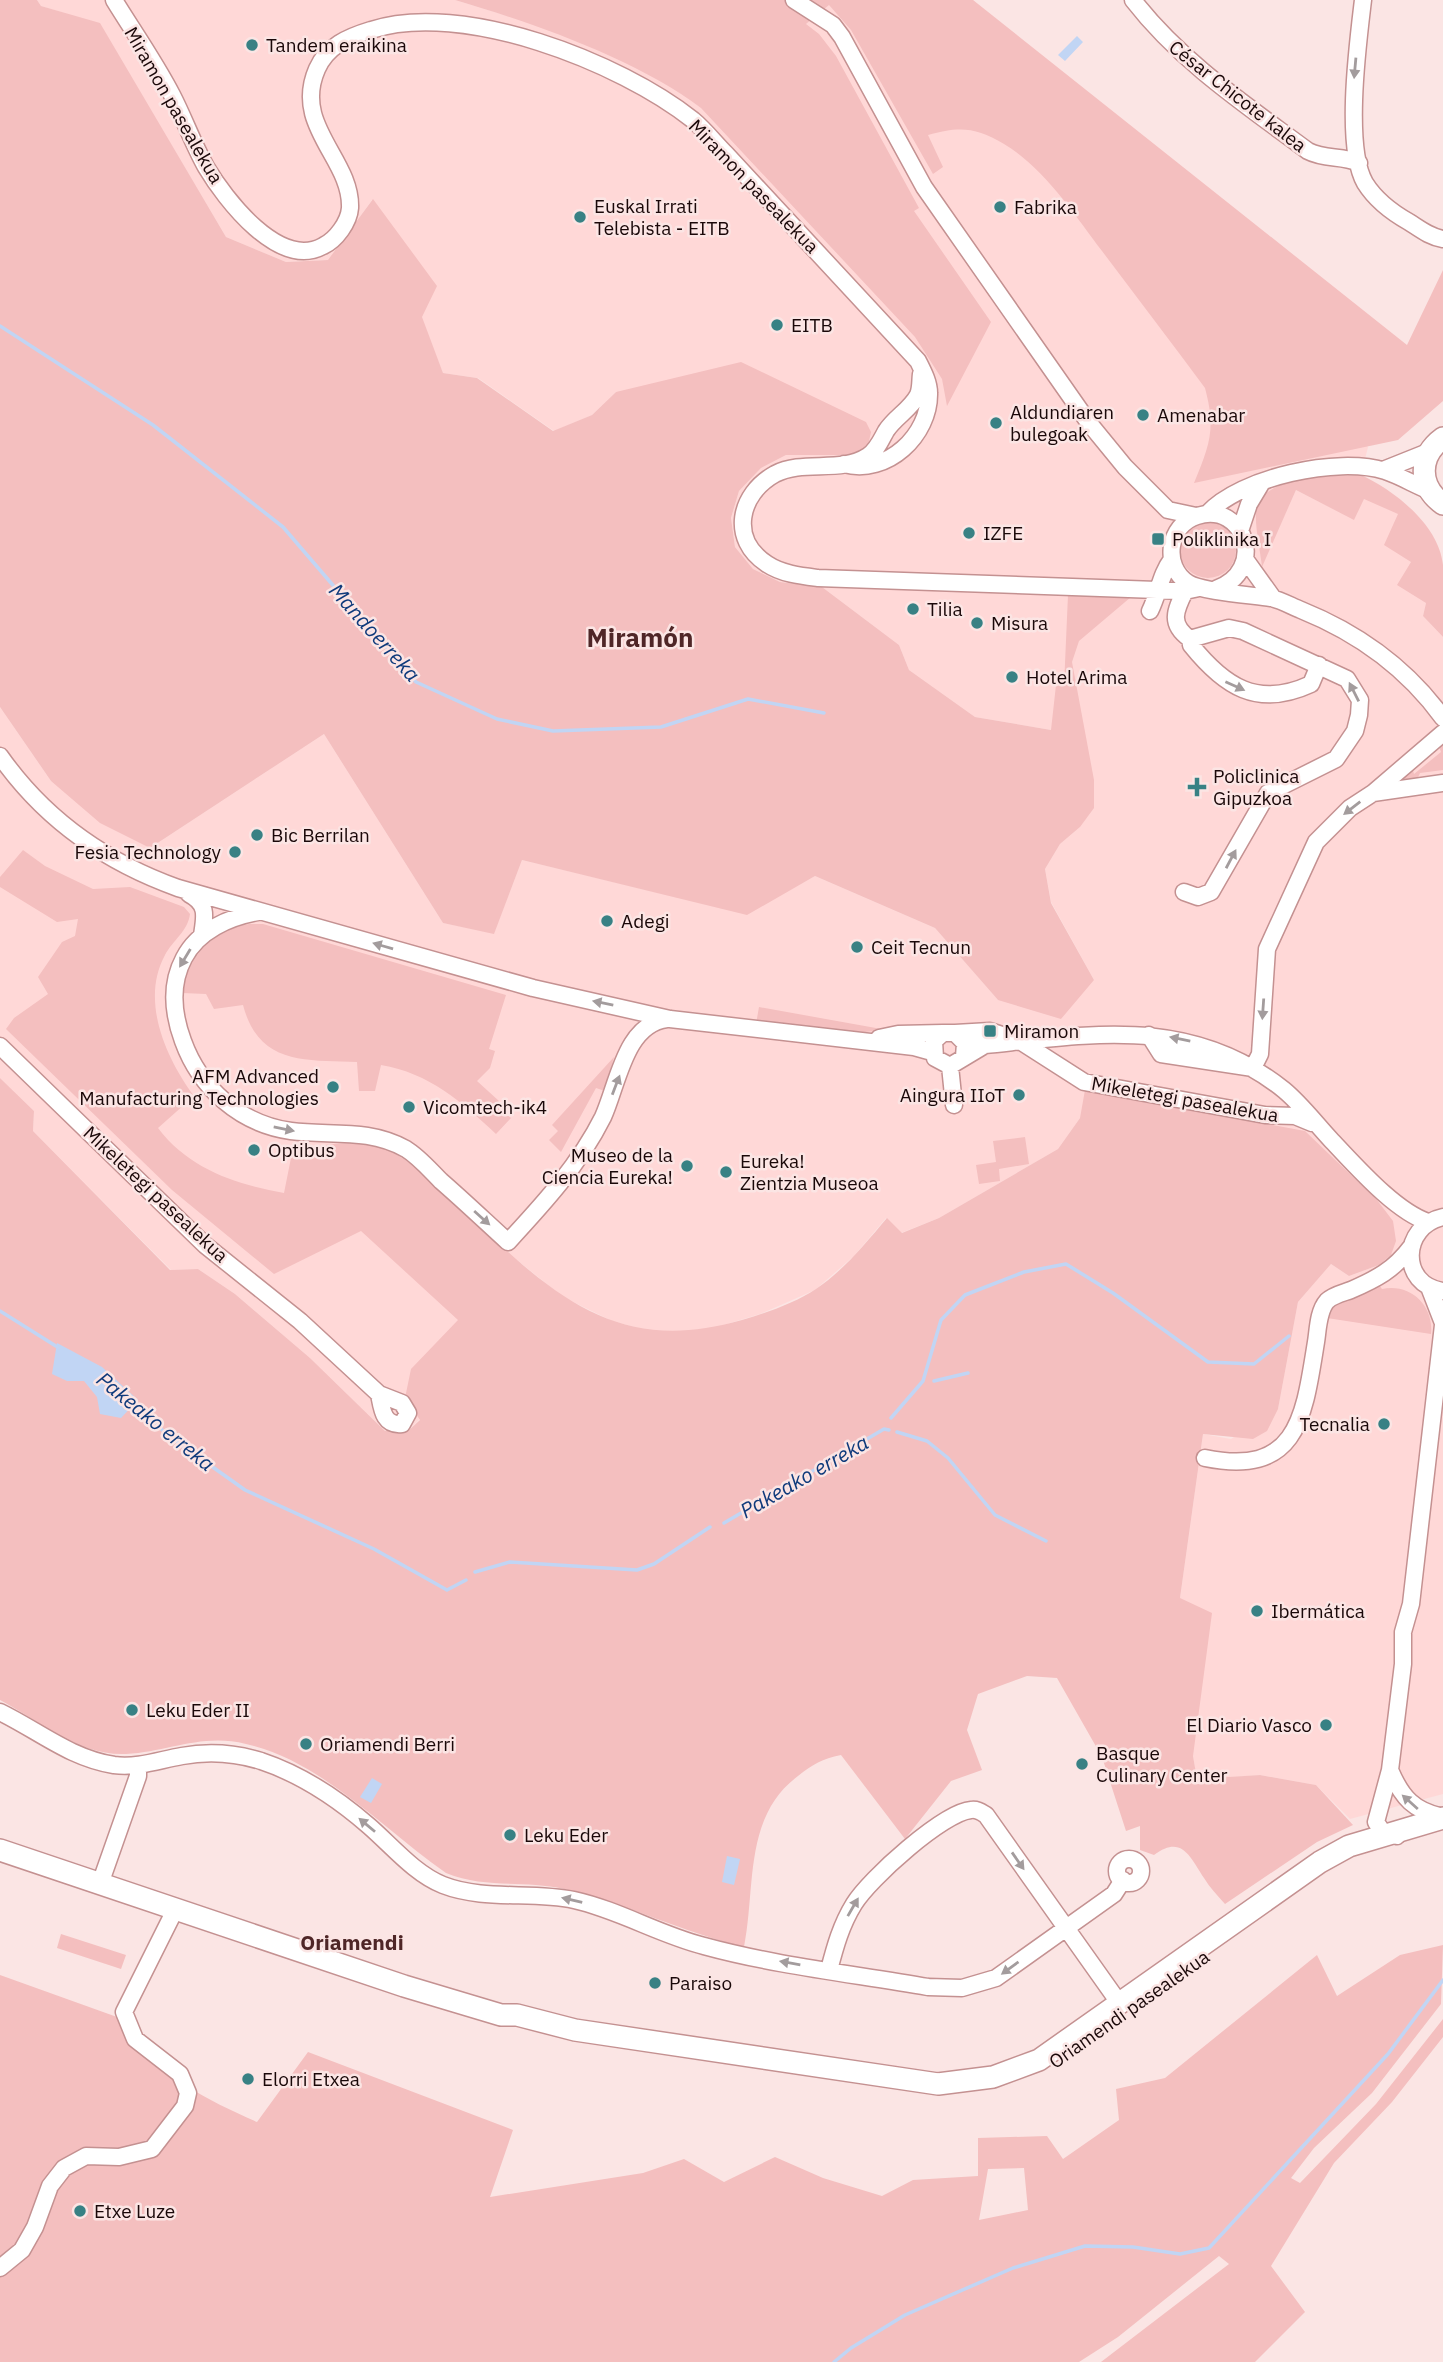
<svg xmlns="http://www.w3.org/2000/svg" width="1443" height="2362" viewBox="0 0 1443 2362" font-family="'IBM Plex Sans',sans-serif">
	<style>
		.built { fill: #ffd8d7 }
		.green { fill: #f4bfbf; fill-rule: evenodd }
		.water { fill: #c1d5f4 }
		.lines { fill: none; stroke-linecap: round; stroke-linejoin: round }
		.stream { stroke: #c1d5f4; stroke-width: 3.5 }
		.street-casing { stroke: #c49191; stroke-width: 19 }
		.secondary-casing { stroke: #c49191; stroke-width: 24 }
		.street { stroke: #fff; stroke-width: 16 }
		.secondary { stroke: #fff; stroke-width: 21 }
		.oneway { fill: #a39c9d }
		.poi-dot { fill: #388184; stroke: #fbe5e4; stroke-width: 2.5 }
		.labels { text-anchor: middle; dominant-baseline: central; stroke-width: 5; stroke-linejoin: round; paint-order: stroke }
		.poi-label { font-size: 19px; fill: #1a0809; stroke: #fbe5e4; text-anchor: start }
		.street-label { font-size: 19px; fill: #1a0809; stroke: #fbe5e4 }
		.water-label { font-size: 21px; font-style: italic; fill: #0f3a7b; stroke: #fbe5e4 }
		.neighbourhood-label { font-size: 21px; font-weight: bold; fill: #4f2627; stroke: #fbe5e4 }
		.district-label { font-size: 26px; font-weight: bold; fill: #4f2627; stroke: #fbe5e4 }
	</style>
	<rect width="100%" height="100%" fill="#fbe5e4"/>
	<path class="built" d="M37 0H455L531 23 806 24 834 0H973L1368 447 1361 475 1295 479 1256 510 1262 565 1296 490 1354 519 1364 498 1399 514 1426 603 1423 616 1443 637V1794L1350 1819 1316 1785 1260 1775 1197 1780 1193 1756 1180 1598 1203 1434 1231 1439 1278 1409 1298 1302 1331 1264 1349 1276 1379 1265 1080 1118 1058 1149 939 1218 901 1233 886 1218 854 1256 815 1290 760 1314 704 1331 653 1332 612 1321 563 1297 517 1260 420 1419 408 1431H385L310 1358 235 1294 198 1269 171 1270 33 1131 34 1111 0 1078V707L51 781 150 848 324 734 443 923 494 933 522 860 747 914 815 876 935 928 998 1000 1094 980 1051 902 1045 869 1060 844 1080 827 1051 730 975 717 909 670 899 645 822 587 780 582 753 569 735 547 731 518 739 491 761 468 786 455H853L616 392 592 415 554 431 478 378 443 373 372 200 329 260 286 262 226 237 100 24 41 6Z"/>
	<path class="green" d="M0 0H37L41 6 100 23 226 237 286 262 328 260 373 199 437 286 422 317 443 373 477 378 553 431 592 415 616 392 741 362 866 422 871 432 868 446 853 455H786L761 468 739 491 731 518 735 547 753 569 780 582 822 587 899 645 909 670 975 717 1051 730 1056 685 1064 686 1068 595 1131 597 1079 641 1072 662 1094 780V808L1080 827 1060 844 1045 869 1051 903 1094 980 1061 1019 998 1000 935 928 815 876 747 915 522 860 494 934 443 923 324 734 150 848 100 823 51 781 0 707Z
		M455 0H973L1407 345 1443 270V401L1398 440 1194 483C1210 444 1216 429 1205 388 1171 342 1136 296 1102 251 1074 214 1044 168 1004 144 976 127 959 126 928 135L943 167 933 174 851 30 829 5 806 24 819 34 836 56 919 208 914 211 991 322 947 406 942 379 915 337 701 108C636 59 533 23 455 0Z
		M1361 475C1394 490 1439 525 1443 565 1443 588 1443 613 1443 637L1423 616 1426 603 1397 585 1411 562 1384 545 1398 514 1364 499 1354 520 1296 490 1262 567C1260 549 1255 529 1256 512 1258 475 1335 476 1361 475Z
		M1180 550a28 28 0 1 1 56 0a28 28 0 1 1-56 0Z
		M1438 744 1443 745V770L1420 773 1416 782 1395 784 1412 767 1414 774 1441 752Z
		M23 850 45 866 93 889 130 887 184 907 190 914C188 931 173 940 165 955 140 1001 166 1058 194 1096L158 1128C189 1169 235 1184 284 1193L292 1153 302 1154 303 1147C326 1146 354 1139 377 1146 424 1161 478 1226 516 1259 588 1322 648 1347 742 1320 766 1313 795 1303 816 1289 844 1270 865 1244 887 1218L902 1233 939 1218 1058 1149 1080 1118 1085 1090 1305 1131 1377 1200 1393 1221 1396 1241 1391 1255 1379 1265 1349 1276 1331 1264 1298 1302 1278 1409 1267 1431 1253 1439 1203 1434 1180 1598 1212 1613 1193 1756 1197 1779 1260 1775 1316 1785 1353 1825 1317 1842 1225 1904C1218 1896 1210 1888 1204 1878 1190 1857 1182 1834 1154 1855L1140 1850V1826L1126 1831 1102 1757 1057 1678 1027 1676 978 1694 967 1730 982 1770 951 1781 905 1839 841 1755C822 1759 813 1764 798 1776 743 1817 756 1887 744 1947 682 1932 625 1903 564 1889 524 1880 485 1889 446 1873 385 1831 321 1760 246 1744 201 1733 169 1752 126 1754 78 1756 40 1721 0 1700V1078L34 1111 33 1131 170 1270 198 1269 235 1294 310 1358 385 1431H408L420 1420 405 1398 411 1369 458 1320 361 1231 274 1274 172 1190 6 1029 14 1018 48 994 38 977 62 942 75 936 78 919 57 922 0 887V877Z
		M249 924H263L506 995 489 1049 495 1051 490 1068 477 1081 499 1101 497 1105 511 1118 496 1134C462 1102 429 1073 381 1065L375 1091H359L357 1062C306 1060 259 1066 243 1005L214 1009 206 994 182 993C187 957 213 930 249 924Z
		M759 1007 887 1030 865 1032 756 1024Z
		M614 1057 605 1091 596 1088 561 1152 549 1140 558 1131 552 1125Z
		M1025 1137 1029 1164 999 1169 1000 1181 979 1184 976 1165 996 1162 993 1141Z
		M1380 1286 1382 1289C1411 1283 1434 1306 1431 1334L1327 1318 1337 1302Z
		M61 1934 126 1955 121 1969 57 1948Z
		M1443 1945 1441 2004 1372 2093 1314 2148 1291 2178 1300 2183 1376 2104 1443 2019V2037L1392 2102 1334 2163 1271 2266 1305 2312 1255 2362H1101L1229 2264 1219 2256 1118 2337 1079 2362H0V1975L117 2017C148 2071 203 2098 257 2122L308 2052 513 2130 490 2197 643 2173 684 2159 724 2182 775 2157 823 2178 882 2196 913 2180 978 2176V2138L1047 2136 1063 2159 1119 2120 1116 2089 1165 2078 1317 1955 1337 1996 1400 1955ZM1024 2168 1028 2210 979 2220 988 2169Z"/>
	<path class="water" d="M1077 36 1083 42 1065 61 1058 55Z
		M57 1343 102 1367 138 1400 121 1418 100 1414 97 1397 84 1381H67L52 1374Z
		M372 1778 382 1784 371 1803 360 1797Z
		M727 1856 740 1859 734 1885 722 1882Z"/>
	<g class="lines">
		<path class="stream" d="M0 326 153 425 283 527 416 682 497 719 553 731 661 727 748 699 824 713
			M0 1311 59 1348
			M934 1381 968 1373
			M132 1403 169 1436 245 1490 374 1549 447 1590 466 1580
			M891 1418 923 1381 941 1320 965 1295 1024 1272 1066 1264 1113 1293 1208 1362 1254 1364 1289 1336
			M897 1432 927 1441 948 1458 995 1515 1046 1541
			M724 1523 884 1429 889 1430
			M475 1572 510 1562 637 1570 654 1564 710 1527
			M834 2362 851 2348 905 2315 1013 2268 1085 2246 1133 2247 1180 2254 1209 2248 1388 2054 1443 1980"/>
		<defs>
			<path id="street" d="M114 0C133 31 155 62 172 95 184 118 193 144 206 167 225 199 279 270 323 246 336 240 349 222 350 208 352 159 292 126 317 69 327 46 348 37 371 30 462 0 620 62 693 120 705 130 715 143 726 154L918 361C923 371 929 382 929 393 930 435 887 476 844 464
				M794 0 833 25 842 37 924 187 1089 423 1125 467 1168 510 1196 516
				M1133 0C1181 62 1246 105 1308 151 1325 160 1342 155 1359 163
				M1363 0C1358 42 1344 147 1365 183 1375 199 1393 213 1409 222 1420 229 1430 237 1443 239
				M921 374C920 381 921 388 918 395 910 410 895 417 886 431 881 440 877 450 868 456 841 474 804 459 775 474 739 494 729 539 767 564 782 574 801 576 818 578L1185 591 1199 588
				M1383 470 1428 452
				M1207 514C1241 477 1338 456 1385 471 1400 476 1415 485 1430 491
				M1240 531 1249 504 1261 484
				M1245 559 1273 598
				M1216 589C1268 570 1245 501 1197 516 1168 525 1162 566 1188 583 1202 592 1252 595 1271 598 1281 600 1291 606 1301 610 1358 633 1406 667 1443 718
				M1150 611C1159 593 1160 575 1172 559
				M1190 639 1191 645C1224 686 1257 709 1311 684L1319 665
				M0 756C45 820 105 862 178 888L533 988 670 1019 914 1047 932 1052
				M1373 793 1443 783
				M1184 892 1198 897 1211 892 1268 793 1336 759 1355 731 1359 715 1360 700 1347 679 1243 631 1229 628 1190 639C1169 624 1175 611 1185 591
				M189 894C208 904 205 916 202 935
				M258 912C229 917 198 931 184 958 170 984 173 1014 183 1041 200 1088 240 1124 291 1131 331 1136 369 1128 406 1149 419 1157 430 1170 441 1181 464 1201 486 1222 508 1242 544 1203 579 1165 603 1117 618 1084 625 1024 667 1019
				M955 1033 990 1031 1020 1041 1084 1082 1265 1115 1295 1116 1312 1123
				M1149 1035 1161 1054 1253 1068 1260 1054 1267 949 1316 842 1350 808 1373 793 1443 733
				M879 1038 898 1034 943 1033
				M965 1043 985 1045C1094 1034 1192 1016 1284 1090 1302 1105 1316 1124 1332 1141 1356 1166 1395 1211 1428 1222
				M0 1046 205 1245 300 1321 379 1394 402 1403 408 1413 402 1424C383 1426 382 1409 379 1394
				M964 1057 965 1043 955 1033H943L934 1041 935 1058 950 1066 985 1045
				M950 1066 954 1105
				M1443 1217C1401 1226 1399 1285 1443 1291
				M1429 1287 1443 1323
				M1205 1458C1298 1477 1304 1417 1316 1342 1318 1330 1318 1311 1327 1301 1333 1295 1343 1293 1351 1290 1376 1279 1394 1270 1411 1247
				M0 1712C39 1731 70 1758 114 1765 138 1768 159 1760 182 1756 209 1751 235 1753 261 1761 300 1774 338 1799 369 1826 392 1846 415 1874 443 1885 484 1901 532 1891 574 1900 619 1910 660 1935 704 1946 777 1966 854 1974 928 1987L962 1988 996 1978 1114 1894 1123 1880
				M1390 1770C1402 1798 1414 1811 1443 1817
				M1397 1836 1382 1831 1376 1822 1390 1770 1403 1664V1632L1411 1604 1443 1325
				M1117 1871a12 12 0 1 1 24 0a12 12 0 1 1-24 0Z
				M100 1884 138 1776V1766
				M829 1970C835 1947 841 1925 854 1904 869 1879 944 1812 971 1810 977 1809 981 1812 986 1815L1120 2004
				M0 2268 22 2250 35 2227 50 2186 64 2168 86 2156 119 2157 152 2149 185 2106 188 2093 180 2074 135 2039 124 2012 175 1910"/>
			<path id="secondary" d="M1443 438C1418 456 1418 486 1443 504
				M0 1850 404 1986 501 2015H517L575 2030 938 2084 993 2077 1039 2060 1320 1862 1349 1846 1443 1818"/>
		</defs>
		<use href="#street" class="street-casing"/>
		<use href="#secondary" class="secondary-casing"/>
		<use href="#street" class="street"/>
		<use href="#secondary" class="secondary"/>
	</g>
	<defs><path id="oneway-solid" d="M-6-.8H1V-3.2L6.5 0L1 3.2V.8H-6Z" transform="scale(1.75)"/></defs>
	<g class="oneway">
		<use href="#oneway-solid" transform="translate(1355 68) rotate(95)"/>
		<use href="#oneway-solid" transform="translate(1235 686) rotate(24)"/>
		<use href="#oneway-solid" transform="translate(1354 692) rotate(-117)"/>
		<use href="#oneway-solid" transform="translate(1352 808) rotate(142)"/>
		<use href="#oneway-solid" transform="translate(1231 859) rotate(-62)"/>
		<use href="#oneway-solid" transform="translate(383 946) rotate(-164)"/>
		<use href="#oneway-solid" transform="translate(185 958) rotate(121)"/>
		<use href="#oneway-solid" transform="translate(603 1003) rotate(-169)"/>
		<use href="#oneway-solid" transform="translate(1263 1009) rotate(94)"/>
		<use href="#oneway-solid" transform="translate(1180 1039) rotate(-169)"/>
		<use href="#oneway-solid" transform="translate(616 1085) rotate(-69)"/>
		<use href="#oneway-solid" transform="translate(284 1129) rotate(11)"/>
		<use href="#oneway-solid" transform="translate(482 1218) rotate(42)"/>
		<use href="#oneway-solid" transform="translate(1410 1802) rotate(-138)"/>
		<use href="#oneway-solid" transform="translate(367 1825) rotate(-140)"/>
		<use href="#oneway-solid" transform="translate(1018 1861) rotate(55)"/>
		<use href="#oneway-solid" transform="translate(572 1900) rotate(-167)"/>
		<use href="#oneway-solid" transform="translate(853 1907) rotate(-60)"/>
		<use href="#oneway-solid" transform="translate(790 1963) rotate(-170)"/>
		<use href="#oneway-solid" transform="translate(1010 1968) rotate(144)"/>
	</g>
	<g class="poi-dot">
		<circle cx="252" cy="45" r="7"/>
		<circle cx="1000" cy="207" r="7"/>
		<circle cx="580" cy="217" r="7"/>
		<circle cx="777" cy="325" r="7"/>
		<circle cx="1143" cy="415" r="7"/>
		<circle cx="996" cy="423" r="7"/>
		<circle cx="969" cy="533" r="7"/>
		<rect x="1151" y="532" width="14" height="14" rx="3.5"/>
		<circle cx="913" cy="609" r="7"/>
		<circle cx="977" cy="623" r="7"/>
		<circle cx="1012" cy="677" r="7"/>
		<path d="M1193.5 776.5h7v7h7v7h-7v7h-7v-7h-7v-7h7z"/>
		<circle cx="257" cy="835" r="7"/>
		<circle cx="235" cy="852" r="7"/>
		<circle cx="607" cy="921" r="7"/>
		<circle cx="857" cy="947" r="7"/>
		<rect x="983" y="1024" width="14" height="14" rx="3.5"/>
		<circle cx="333" cy="1087" r="7"/>
		<circle cx="1019" cy="1095" r="7"/>
		<circle cx="409" cy="1107" r="7"/>
		<circle cx="254" cy="1150" r="7"/>
		<circle cx="687" cy="1166" r="7"/>
		<circle cx="726" cy="1172" r="7"/>
		<circle cx="1384" cy="1424" r="7"/>
		<circle cx="1257" cy="1611" r="7"/>
		<circle cx="132" cy="1710" r="7"/>
		<circle cx="1326" cy="1725" r="7"/>
		<circle cx="306" cy="1744" r="7"/>
		<circle cx="1082" cy="1764" r="7"/>
		<circle cx="510" cy="1835" r="7"/>
		<circle cx="655" cy="1983" r="7"/>
		<circle cx="248" cy="2079" r="7"/>
		<circle cx="80" cy="2211" r="7"/>
	</g>
	<g class="labels">
		<g class="poi-label">
			<text x="266" y="45">Tandem eraikina</text>
			<text x="594" y="206">Euskal Irrati<tspan x="594" dy="22">Telebista - EITB</tspan></text>
			<text x="1014" y="207">Fabrika</text>
			<text x="791" y="325">EITB</text>
			<text x="1010" y="412">Aldundiaren<tspan x="1010" dy="22">bulegoak</tspan></text>
			<text x="1157" y="415">Amenabar</text>
			<text x="983" y="533">IZFE</text>
			<text x="1172" y="539">Poliklinika I</text>
			<text x="927" y="609">Tilia</text>
			<text x="991" y="623">Misura</text>
			<text x="1026" y="677">Hotel Arima</text>
			<text x="1213" y="776">Policlinica<tspan x="1213" dy="22">Gipuzkoa</tspan></text>
			<text x="271" y="835">Bic Berrilan</text>
			<text x="221" y="852" text-anchor="end">Fesia Technology</text>
			<text x="621" y="921">Adegi</text>
			<text x="871" y="947">Ceit Tecnun</text>
			<text x="1004" y="1031">Miramon</text>
			<text x="319" y="1076" text-anchor="end">AFM Advanced<tspan x="319" dy="22">Manufacturing Technologies</tspan></text>
			<text x="1005" y="1095" text-anchor="end">Aingura IIoT</text>
			<text x="423" y="1107">Vicomtech-ik4</text>
			<text x="268" y="1150">Optibus</text>
			<text x="673" y="1155" text-anchor="end">Museo de la<tspan x="673" dy="22">Ciencia Eureka!</tspan></text>
			<text x="740" y="1161">Eureka!<tspan x="740" dy="22">Zientzia Museoa</tspan></text>
			<text x="1370" y="1424" text-anchor="end">Tecnalia</text>
			<text x="1271" y="1611">Ibermática</text>
			<text x="146" y="1710">Leku Eder II</text>
			<text x="1312" y="1725" text-anchor="end">El Diario Vasco</text>
			<text x="320" y="1744">Oriamendi Berri</text>
			<text x="1096" y="1753">Basque<tspan x="1096" dy="22">Culinary Center</tspan></text>
			<text x="524" y="1835">Leku Eder</text>
			<text x="669" y="1983">Paraiso</text>
			<text x="262" y="2079">Elorri Etxea</text>
			<text x="94" y="2211">Etxe Luze</text>
		</g>
		<g class="street-label">
			<text transform="translate(1238 96) rotate(38)">César Chicote kalea</text>
			<text transform="translate(174 105) rotate(60)">Miramon pasealekua</text>
			<text transform="translate(754 186) rotate(46)">Miramon pasealekua</text>
			<text transform="translate(1185 1099) rotate(10)">Mikeletegi pasealekua</text>
			<text transform="translate(156 1194) rotate(43)">Mikeletegi pasealekua</text>
			<text transform="translate(1129 2009) rotate(-35)">Oriamendi pasealekua</text>
		</g>
		<g class="water-label">
			<text transform="translate(375 632) rotate(48)">Mandoerreka</text>
			<text transform="translate(156 1421) rotate(39)">Pakeako erreka</text>
			<text transform="translate(804 1476) rotate(-30)">Pakeako erreka</text>
		</g>
		<g class="neighbourhood-label">
			<text x="352" y="1942">Oriamendi</text>
		</g>
		<g class="district-label">
			<text x="640" y="637">Miramón</text>
		</g>
	</g>
</svg>
